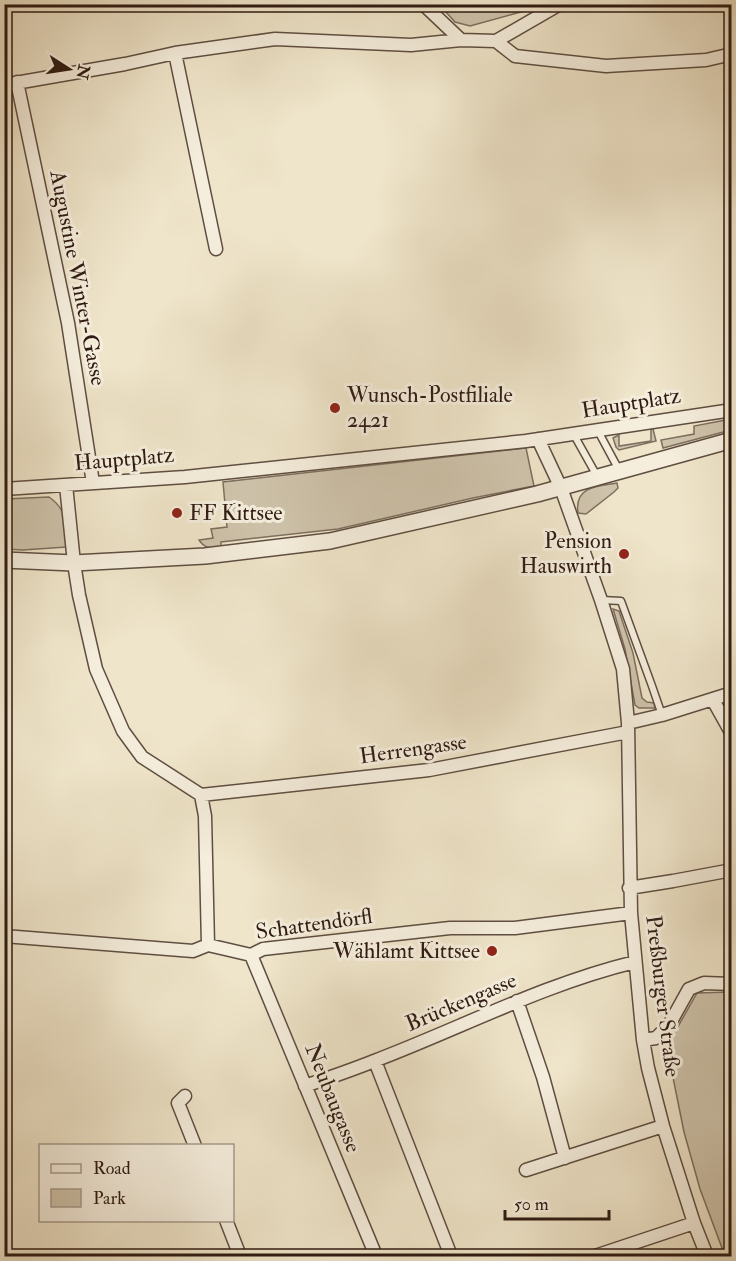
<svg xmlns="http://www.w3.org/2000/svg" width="736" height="1261" viewBox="0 0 736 1261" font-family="'IM FELL Double Pica',serif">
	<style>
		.green { fill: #cec3ab; stroke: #7e6f5f; stroke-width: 1.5 }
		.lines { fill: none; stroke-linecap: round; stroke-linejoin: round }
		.service-casing { stroke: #5f4e41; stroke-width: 9 }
		.minor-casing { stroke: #5f4e41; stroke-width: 15 }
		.tertiary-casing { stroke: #5f4e41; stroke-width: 18 }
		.service { stroke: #f5eedd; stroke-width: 6 }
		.minor { stroke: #f5eedd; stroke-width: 12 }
		.tertiary { stroke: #f5eedd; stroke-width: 15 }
		.poi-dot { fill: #8f2418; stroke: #f5eedd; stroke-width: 2 }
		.labels { text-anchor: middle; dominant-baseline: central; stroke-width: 6; stroke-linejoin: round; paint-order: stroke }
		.street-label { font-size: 22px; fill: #2f1b13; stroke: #f5eedd }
		.poi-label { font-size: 22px; fill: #2f1b13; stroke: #f5eedd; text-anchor: start }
	</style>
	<rect width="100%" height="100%" fill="#efe5ca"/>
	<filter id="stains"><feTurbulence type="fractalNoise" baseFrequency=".00333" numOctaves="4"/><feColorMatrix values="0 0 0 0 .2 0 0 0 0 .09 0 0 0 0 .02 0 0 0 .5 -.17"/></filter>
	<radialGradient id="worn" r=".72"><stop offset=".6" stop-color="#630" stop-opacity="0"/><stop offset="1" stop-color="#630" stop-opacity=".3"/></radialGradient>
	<path class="green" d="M455 5V4L536 5 528 10 470 26 455 22 446 12Z
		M731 419V430L663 448 661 440 694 434V426Z
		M651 429H653L656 441 619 450 616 447 613 438 619 435V446L651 441Z
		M526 448 534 486 473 498 338 529 221 542V549C211 548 205 549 199 540L213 538 211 529 227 527 223 482Z
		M617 483 618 488 614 492 586 514 578 513C574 486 598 486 617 483Z
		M49 497C69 511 65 525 66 547L23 550 5 549V499Z
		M613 609 619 611 633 653 642 698 647 702 654 703 655 708H639L635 705 625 649Z
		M731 992 732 1256H725L700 1189 684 1132 666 1043 676 1030 697 993Z"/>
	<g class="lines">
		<defs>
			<path id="service" d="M598 431 619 470
				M574 435 597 476
				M602 600 621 601 652 686 662 715"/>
			<path id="minor" d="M423 4 461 40
				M496 41 515 56 606 66 706 60 732 54
				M175 53 216 249
				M17 82 68 323 93 483
				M4 85 125 64 175 53 275 39 411 45 461 40 496 41 560 4
				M538 439 561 488 601 600 623 669 628 723 631 913 643 1040 648 1068 663 1126 694 1223 707 1256
				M66 485 74 563 79 595 96 669 123 731 142 757 201 795 205 816 208 945
				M4 489 185 477 526 441 732 410
				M713 700 732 734
				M628 723 662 715 732 693
				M201 795 429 770 628 732
				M629 888 673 881 732 870
				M4 936 193 951 208 945 251 955 263 949 450 928H515L631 913
				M251 955 376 1256
				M517 1001 543 1077 565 1158
				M643 1040 656 1038 669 1025 689 989 704 983 732 984
				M375 1061 451 1256
				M305 1086C328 1078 352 1070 374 1061 461 1028 544 984 635 962
				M185 1096 178 1103 195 1146
				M526 1170 663 1126
				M226 1220 240 1256
				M595 1256 694 1223"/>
			<path id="tertiary" d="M4 560 74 563 205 556 330 541 537 494 732 440"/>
		</defs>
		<use href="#service" class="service-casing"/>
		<use href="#minor" class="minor-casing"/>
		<use href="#tertiary" class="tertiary-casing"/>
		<use href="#service" class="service"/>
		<use href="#minor" class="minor"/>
		<use href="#tertiary" class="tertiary"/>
	</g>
	<g class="poi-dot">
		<circle cx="335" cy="408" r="6"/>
		<circle cx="177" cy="513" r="6"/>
		<circle cx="624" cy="554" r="6"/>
		<circle cx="492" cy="951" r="6"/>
	</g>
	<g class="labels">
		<g class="street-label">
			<text transform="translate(78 278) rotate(79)">Augustine Winter-Gasse</text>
			<text transform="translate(631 403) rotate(-9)">Hauptplatz</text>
			<text transform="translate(124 459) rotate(-5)">Hauptplatz</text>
			<text transform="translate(413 749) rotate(-8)">Herrengasse</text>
			<text transform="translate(314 924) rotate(-8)">Schattendörfl</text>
			<text transform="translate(663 996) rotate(83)">Preßburger Straße</text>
			<text transform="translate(461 1002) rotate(-23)">Brückengasse</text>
			<text transform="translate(333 1098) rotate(68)">Neubaugasse</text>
		</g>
		<g class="poi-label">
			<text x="347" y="395">Wunsch-Postfiliale<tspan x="347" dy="25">2421</tspan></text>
			<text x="189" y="513">FF Kittsee</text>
			<text x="612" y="541" text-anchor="end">Pension<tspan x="612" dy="25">Hauswirth</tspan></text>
			<text x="480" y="951" text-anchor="end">Wählamt Kittsee</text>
		</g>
	</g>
	<rect width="736" height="1261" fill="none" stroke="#efe5ca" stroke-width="24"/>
	<rect x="6" y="6" width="724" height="1249" fill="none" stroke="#2f1b13" stroke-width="3"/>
	<rect x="12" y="12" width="712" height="1237" fill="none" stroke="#2f1b13" stroke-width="1.5"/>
	<rect x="39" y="1144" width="195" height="78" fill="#f5eedd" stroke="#a69a8c" stroke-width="1.5"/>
	<rect x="51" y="1164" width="30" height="9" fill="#f5eedd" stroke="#a69a8c" stroke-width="1.5"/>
	<text x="93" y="1174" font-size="18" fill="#2f1b13">Road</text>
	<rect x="51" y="1189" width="30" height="18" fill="#cec3ab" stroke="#a69a8c" stroke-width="1.5"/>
	<text x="93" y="1204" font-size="18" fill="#2f1b13">Park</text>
	<g transform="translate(69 69) rotate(102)" stroke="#f5eedd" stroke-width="4.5" paint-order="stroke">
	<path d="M0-4.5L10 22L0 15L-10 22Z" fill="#2f1b13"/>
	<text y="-9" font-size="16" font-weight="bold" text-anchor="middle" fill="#2f1b13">N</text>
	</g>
	<path d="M505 1210v9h104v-9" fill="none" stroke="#2f1b13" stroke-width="3"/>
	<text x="514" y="1210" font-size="18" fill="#2f1b13" stroke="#f5eedd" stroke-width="4.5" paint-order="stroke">50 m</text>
	<rect width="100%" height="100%" filter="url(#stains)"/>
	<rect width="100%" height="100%" fill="url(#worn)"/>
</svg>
